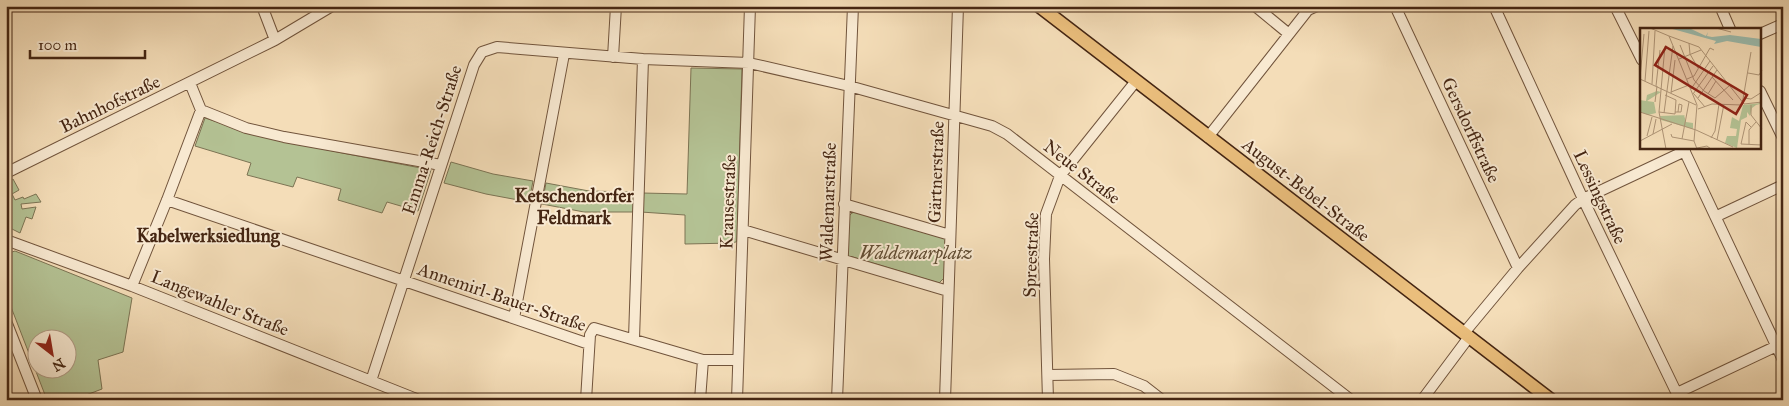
<svg xmlns="http://www.w3.org/2000/svg" width="1789" height="406" viewBox="0 0 1789 406" font-family="'IM FELL Great Primer',serif">
	<style>
		.green { fill: #b4c294; stroke: #7c7454; fill-rule: evenodd }
		.lines { fill: none; stroke-linecap: round; stroke-linejoin: round }
		.minor-casing { stroke: #71543c; stroke-width: 12 }
		.major-casing { stroke: #452613; stroke-width: 15 }
		.minor { stroke: #f8e9d1; stroke-width: 10 }
		.major { stroke: #eabe7c; stroke-width: 12 }
		.labels { text-anchor: middle; dominant-baseline: central; stroke-width: 4; stroke-linejoin: round; paint-order: stroke }
		.street-label { font-size: 18px; fill: #452613; stroke: #f8e9d1 }
		.park-label { font-size: 18px; font-style: italic; fill: #614d33; stroke: #f8e9d1 }
		.neighbourhood-label { font-size: 19px; font-weight: bold; fill: #452613; stroke: #f8e9d1 }
		.inset-road { fill: none; stroke: #ae9476; stroke-width: 1 }
		.view { fill: #8f2418; fill-opacity: 0.15; stroke: #8f2418; stroke-width: 2.5 }
		.inset-edge { fill: none; stroke: #452613; stroke-width: 2.5 }
	</style>
	<rect width="100%" height="100%" fill="#f4ddb8"/>
	<filter id="stains"><feTurbulence type="fractalNoise" baseFrequency=".004" numOctaves="4"/><feColorMatrix values="0 0 0 0 .2 0 0 0 0 .09 0 0 0 0 .02 0 0 0 .5 -.17"/></filter>
	<radialGradient id="worn" r=".72"><stop offset=".6" stop-color="#630" stop-opacity="0"/><stop offset="1" stop-color="#630" stop-opacity=".3"/></radialGradient>
	<path class="green" d="M691 68 742 69 737 241 734 243 685 244V215L641 212 642 193 687 194Z
		M205 118C278 143 355 155 431 170L418 211 387 202 382 213 338 200 341 189 297 177 293 187 247 175 251 163 195 146Z
		M451 162 493 174 533 181 529 202 486 194 444 183Z
		M13 179 19 190 12 194 15 200 23 197 24 199 36 194 41 202 21 204 22 209 36 207 32 219 26 217 20 233 6 226V184Z
		M546 183 589 191 633 192 636 194V210L632 212H584L542 204Z
		M855 212 946 239 944 278 939 283 846 255 848 217 852 213Z
		M15 251 132 298 123 352 98 360 102 389 73 400H47L6 294V254ZM68 338V368H38V338Z"/>
	<g class="lines">
		<defs>
			<path id="minor" d="M262 6 275 40
				M1255 6 1289 34
				M1395 6 1518 268
				M1494 6 1583 199 1680 400
				M1615 6 1642 60
				M1720 6 1730 29
				M1760 34 1783 24
				M613 57 616 6
				M1760 91 1783 138
				M201 110 246 128 284 137 441 165
				M1208 137 1308 10 1317 6
				M1683 148 1783 360
				M6 173 275 40 332 6
				M167 200 589 344
				M844 204 950 235
				M1717 216 1783 185
				M743 230 948 291
				M6 240 132 286 419 400
				M132 286 167 200 201 110 190 83
				M514 318 564 54
				M6 321 37 400
				M1464 333 1518 268 1575 205 1583 199 1685 151
				M634 339 643 59
				M1048 375 1114 374 1144 386 1162 400
				M371 381 474 65 482 52 497 47 643 59 749 63 849 86 992 126 1007 134 1351 400
				M1677 393 1783 343
				M586 400 590 335 594 328 703 360H738
				M700 400 703 360
				M737 400 750 6
				M837 400 853 6
				M945 400 958 6
				M1048 400 1044 259 1046 214 1060 176 1136 81
				M1422 400 1469 337"/>
			<path id="major" d="M1039 6 1551 400"/>
		</defs>
		<use href="#minor" class="minor-casing"/>
		<use href="#major" class="major-casing"/>
		<use href="#minor" class="minor"/>
		<use href="#major" class="major"/>
	</g>
	<g class="labels">
		<g class="street-label">
			<text transform="translate(110 104) rotate(-26)">Bahnhofstraße</text>
			<text transform="translate(1471 130) rotate(65)">Gersdorffstraße</text>
			<text transform="translate(432 140) rotate(-72)">Emma-Reich-Straße</text>
			<text transform="translate(936 172) rotate(-88)">Gärtnerstraße</text>
			<text transform="translate(1082 172) rotate(38)">Neue Straße</text>
			<text transform="translate(1306 190) rotate(38)">August-Bebel-Straße</text>
			<text transform="translate(1600 197) rotate(65)">Lessingstraße</text>
			<text transform="translate(728 202) rotate(-88)">Krausestraße</text>
			<text transform="translate(828 202) rotate(-88)">Waldemarstraße</text>
			<text transform="translate(1031 255) rotate(-88)">Spreestraße</text>
			<text transform="translate(502 297) rotate(19)">Annemirl-Bauer-Straße</text>
			<text transform="translate(220 303) rotate(22)">Langewahler Straße</text>
		</g>
		<g class="park-label">
			<text x="916" y="253">Waldemarplatz</text>
		</g>
		<g class="neighbourhood-label">
			<text x="574" y="195">Ketschendorfer<tspan x="574" dy="22">Feldmark</tspan></text>
			<text x="208" y="235">Kabelwerksiedlung</text>
		</g>
	</g>
	<g transform="translate(1640 28)">
		<rect width="121" height="121" fill="#f4ddb8"/>
		<path d="M17 63 21 64 7 73 14 74 16 85 8 87 0 84V72L6 73 7 67ZM121 75 120 76 116 77 112 80 110 88 107 84V89L101 92 97 120 85 115 87 108H96L97 101 90 100 92 89 99 93 103 77ZM44 87 46 94 53 95V101L21 92 20 88 46 87Z" fill="#b4c294"/>
		<path d="M29 0H49L66 8 68 4 67 8 72 9 90 7 121 11V19L87 13 74 16 76 13Z" fill="#9cbcae"/>
		<path class="inset-road" d="M10 0 29 8 57 77 54 113 57 121M76 0 91 4M29 8 59 19 104 76 122 74M49 15 50 26 58 40M40 17 54 52 64 63 75 70 89 58M25 18 19 84 26 121M39 31 61 22M108 45 119 47 122 42M72 49 93 72M0 50 4 6M0 51 56 77M47 51 54 48 70 20 74 22M5 53 9 3M12 56 15 3M16 58 20 22M51 61 70 33M31 64 49 57M31 65 35 32M53 66 73 38M54 66 65 79M68 66 76 53M58 70 77 42M104 70 111 71 122 64M15 74 17 58M102 77 111 24M111 77V87L122 101M58 81 72 76 102 77M0 84 56 102 93 119M19 84 35 86 36 72 25 67M35 84H41L42 77 39 76 38 84M24 85 33 18M111 99 106 94 101 116 122 117M13 106 16 91M31 106 32 109 54 113M7 108 12 89M71 110 75 103 79 76M42 111 49 74M77 112 84 76M0 113 32 96M109 116V102L116 94M57 120 67 118 71 121"/>
		<path class="view" d="M26 19 107 67 96 86 15 37Z"/>
		<rect width="121" height="121" class="inset-edge"/>
	</g>
	<rect width="1789" height="406" fill="none" stroke="#f4ddb8" stroke-width="25"/>
	<rect x="8" y="8" width="1774" height="391" fill="none" stroke="#452613" stroke-width="2.5"/>
	<rect x="12" y="12" width="1764" height="381" fill="none" stroke="#452613"/>
	<g transform="translate(52 354) rotate(149)"><circle r="24" fill="#f8e9d1" stroke="#b09b85"/>
	<path d="M0-4L9 19L0 12L-9 19Z" fill="#8f2418"/>
	<text y="-8" font-size="14" font-weight="bold" text-anchor="middle" fill="#452613">N</text>
	</g>
	<path d="M30 50v8h115v-8" fill="none" stroke="#452613" stroke-width="2.5"/>
	<text x="38" y="50" font-size="15" fill="#452613" stroke="#f8e9d1" stroke-width="4" paint-order="stroke">100 m</text>
	<rect width="100%" height="100%" filter="url(#stains)"/>
	<rect width="100%" height="100%" fill="url(#worn)"/>
</svg>
